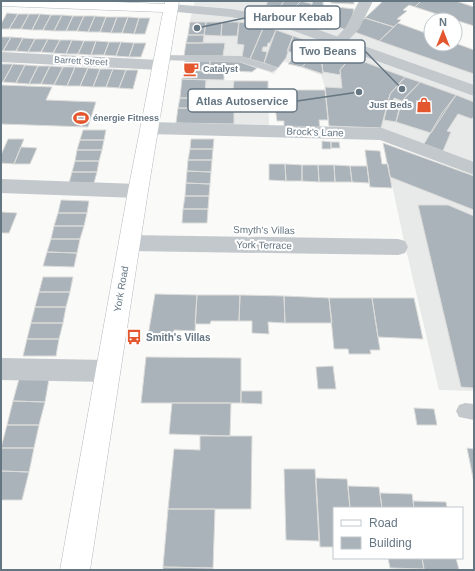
<svg xmlns="http://www.w3.org/2000/svg" width="475" height="571" viewBox="0 0 475 571" font-family="Helvetica,sans-serif">
	<style>
		.built { fill: #e8e9e9 }
		.building { fill: #aab3b9; stroke: #dcdcda }
		.lines { fill: none; stroke-linecap: round; stroke-linejoin: round }
		.secondary-casing { stroke: #b3babf; stroke-width: 1 }
		.service { fill: #c3c8cc; fill-rule: evenodd }
		.minor { fill: #c3c8cc; fill-rule: evenodd }
		.tertiary { fill: #c3c8cc; fill-rule: evenodd }
		.secondary { fill: #fff; fill-rule: evenodd }
		.labels { text-anchor: middle; dominant-baseline: central; stroke-width: 4; stroke-linejoin: round; paint-order: stroke }
		.far-street-label { font-size: 9px; fill: #657683; stroke: #fff }
		.far-poi-label { font-size: 9px; font-weight: bold; fill: #657683; stroke: #fff; text-anchor: start }
		.street-label { font-size: 10px; fill: #657683; stroke: #fff }
		.poi-label { font-size: 10px; font-weight: bold; fill: #657683; stroke: #fff; text-anchor: start }
		.leader { fill: none; stroke: #657683; stroke-width: 1.5 }
		.callout-dot { fill: #657683; stroke: #fff; stroke-width: 1.5 }
		.callout { fill: #fff; stroke: #657683; stroke-width: 1.5 }
		.callout-label { font-size: 11px; text-anchor: middle; font-weight: bold; fill: #657683 }
	</style>
	<rect width="100%" height="100%" fill="#fafaf8"/>
	<path class="built" d="M195 1H312L431 37V44L474 51V154L472 162 381 128 329 126 325 87 321 75 283 61 274 74 240 62 210 61 208 80 268 81 269 125 176 123 190 20Z
		M383 143 474 176V391L439 390 404 241Z"/>
	<path class="building" d="M268 1H284L280 7 266 5Z
		M284 1H301L291 11 280 7Z
		M301 1 312 4 302 14 291 11Z
		M313 1H323L324 22 302 14 312 4Z
		M331 1H354V4L331 3Z
		M383 1H421L415 7 409 5 403 10 407 11 397 19 401 20 394 27 365 18Z
		M421 1H456L474 7V26L415 7Z
		M328 6 354 9 350 26 346 30 324 22 323 10 326 11Z
		M7 13 18 14 9 29H1V24Z
		M18 14H29L21 29H9Z
		M29 14H40L32 30 21 29Z
		M40 14 51 15 43 30H32Z
		M51 15H62L54 31 43 30Z
		M62 15 73 16 66 31H54Z
		M73 16H84L77 31H66Z
		M84 16H95L88 32 77 31Z
		M95 16 106 17 100 32H88Z
		M106 17H117L111 33 100 32Z
		M117 17H128L122 33H111Z
		M128 17 139 18 134 34 122 33Z
		M139 18H150L145 34H134Z
		M365 18 394 27 379 41 352 31Z
		M190 22H206L204 35H188Z
		M206 22H222L221 36 204 35Z
		M222 22H239L237 36H221Z
		M239 22 264 26 250 59 242 57 244 45 237 44Z
		M398 23 431 35V44L455 43 474 50V74L379 41Z
		M264 26 276 30 270 43H268L267 47H263L262 51 267 52 264 63 250 59Z
		M276 30 293 36 286 58 278 68 264 63Z
		M188 35H204L203 43H186Z
		M293 36 308 41 296 54 287 51Z
		M1 37H11L3 51H1Z
		M11 37 23 38 16 51H3Z
		M23 38 35 39 28 52 16 51Z
		M35 39H48L41 52H28Z
		M48 39 60 40 53 53 41 52Z
		M60 40H72L66 54 53 53Z
		M72 40 84 41 78 54H66Z
		M84 41H96L91 55 78 54Z
		M96 41 109 42 104 55H91Z
		M308 41 322 46 302 67 288 64Z
		M109 42H121L116 56 104 55Z
		M121 42 134 43 129 57 116 56Z
		M134 43H146L141 57H129Z
		M186 43H225L223 56H184Z
		M322 46 334 51 322 64 323 74 302 67Z
		M334 51 351 57 340 70 341 75 323 72 322 64Z
		M351 57 405 77 390 94 381 128 329 126 325 87 342 88 340 70Z
		M185 61H210V69L203 68V71L184 70Z
		M210 61 240 62 257 68 252 72 217 70V67H210Z
		M1 64H13L3 82H1Z
		M13 64 25 65 16 83 3 82Z
		M25 65 38 66 29 84 16 83Z
		M38 66H50L41 84H29Z
		M50 66 63 67 54 85 41 84Z
		M63 67H75L67 86 54 85Z
		M75 67 88 68 80 86H67Z
		M88 68 100 69 93 87 80 86Z
		M100 69H113L106 87H93Z
		M113 69 126 70 119 88 106 87Z
		M126 70H138L133 89 119 88Z
		M184 70 224 71V80L182 79Z
		M405 77 420 82 402 101 394 98 393 104H397L396 108 399 109 396 122 384 120 390 94Z
		M182 79 206 80 205 92H233V99L180 98Z
		M234 81H268V90H233Z
		M420 82 456 95 431 133 396 122 402 101Z
		M1 85 52 87 46 100 96 102 88 127 1 124Z
		M268 90H325L328 120H319L320 127H284V121H277L274 100 268 99Z
		M456 95 474 102V116L472 119 458 114 447 131 451 132 443 151 424 144 442 113Z
		M180 98 234 99V109L178 108Z
		M178 108 234 109V124L176 123Z
		M83 130H106L104 140H80Z
		M8 139H24L14 164 1 163V155Z
		M191 139H214L213 149H190Z
		M80 140H104L102 150H77Z
		M322 141 331 142V149H322Z
		M331 142H339L340 148H331Z
		M383 143 474 176V210L390 177Z
		M21 147 37 148 30 164H14Z
		M190 149H213L212 160H188Z
		M77 150H102L99 161H75Z
		M365 150 380 151 382 164H388L392 188 370 187Z
		M188 160H212L211 172 187 171Z
		M75 161H99L97 172H72Z
		M269 164H285L286 181 269 180Z
		M285 164 302 165V181H286Z
		M302 165H318L319 182 302 181Z
		M318 165H334L335 182H319Z
		M334 165 350 166 352 182H335Z
		M350 166H367L369 183 352 182Z
		M187 171 211 172 210 184 186 183Z
		M72 172H97L94 183H69Z
		M186 183 210 184 209 196H185Z
		M185 196H209L208 209H183Z
		M61 200 89 201 87 213H58Z
		M418 205H448L474 216V388L461 387Z
		M183 209H208L207 223H182Z
		M1 212 17 213 9 233H1Z
		M58 213H87L84 226H54Z
		M54 226H84L80 239H51Z
		M51 239H80L77 253 47 252Z
		M47 252 77 253 74 267 43 266Z
		M43 277H73L70 292H39Z
		M39 292H70L66 307H35Z
		M155 294 197 295 195 331 174 330V336H148Z
		M197 295H240L239 321H211L210 324H195Z
		M240 295 284 296 285 323 268 322 269 334 252 333V321H239Z
		M284 296 329 298 332 323H285Z
		M329 298H372L380 350H370L371 354H349L348 349H334Z
		M372 298H414L423 339 378 337Z
		M35 307H66L63 323H31Z
		M31 323H63L59 339H27Z
		M27 339H59L56 356H23Z
		M146 357 241 358V403H141Z
		M333 366 336 389H318L316 367Z
		M19 379H49L45 402 13 401Z
		M241 391H262V404L241 403Z
		M13 401 45 402 39 425H7Z
		M172 403H231L230 436 169 434Z
		M414 408 434 409 437 425H417Z
		M7 425H39L34 448H1Z
		M200 436H252L251 509H168L174 449 200 450Z
		M1 448H34L29 472 1 471Z
		M467 448 474 449V483Z
		M284 469H315L319 541 286 540Z
		M1 471 29 472 22 500H1Z
		M316 478 347 479 350 508H334V547H320Z
		M348 486 379 487 382 508H350Z
		M380 493 412 494 414 508H382Z
		M413 501 446 502 447 508H414Z
		M168 509H215L213 568 163 567Z
		M422 558 424 569 390 568 388 558Z
		M422 558H456L459 570H424Z
		M163 567 213 568V570H163Z"/>
	<g class="lines">
		<defs>
			<path id="secondary" d="M1 1H91L165 4V1H179L148 191 90 570H60L128 191 163 12 1 6Z"/>
		</defs>
		<use href="#secondary" class="secondary-casing"/>
		<path class="service" d="M161 55 241 56 276 67 277 69 272 72 240 62 157 60 156 58 157 56Z
			M465 403 474 404V420L459 417 456 411 459 405Z"/>
		<path class="minor" d="M359 1H373L359 29 345 44H335L333 41 346 27Z
			M1 52 160 60 166 62 168 65 166 68 160 70 1 62Z
			M149 122 382 128 474 162V175L380 140 149 134 143 132 140 128 143 124Z
			M1 179 138 184 145 186 148 191 145 196 138 198 1 193Z
			M129 235 398 239 405 241 408 247 405 253 398 255 129 251 122 249 119 243 122 237Z
			M1 358 107 360 116 363 119 371 116 379 107 382 1 380Z"/>
		<path class="tertiary" d="M171 4 231 9 288 19 474 85V96L280 26 231 17 166 11 164 8 166 5Z"/>
		<use href="#secondary" class="secondary"/>
	</g>
	<defs>
		<symbol id="cafe-bare" viewBox="-9 -9 18 18"><path d="M-5.5-4.5H6V0H3Q3 3.5 0 3.5H-2.5Q-5.5 3.5-5.5 0ZM3-3.2v2h1.7v-2ZM-6 4.5H4V6H-6Z" fill="#e4572e" stroke="#fff" stroke-width="2.5" paint-order="stroke"/></symbol>
		<symbol id="shop-bare" viewBox="-9 -9 18 18"><path d="M-5-2.5h2.3a2.7 3.5 0 0 1 5.4 0H5L5.5 6h-11ZM-1.5-2.5h3a1.5 2.3 0 0 0-3 0Z" fill="#e4572e" stroke="#fff" stroke-width="2.5" paint-order="stroke"/></symbol>
		<symbol id="stadium-bare" viewBox="-9 -9 18 18"><path d="M0-5a6.5 5 0 1 0 0 10a6.5 5 0 1 0 0-10ZM-3.5-1.8h7v3.6h-7Z" fill="#e4572e" stroke="#fff" stroke-width="2.5" paint-order="stroke"/></symbol>
		<symbol id="bus-bare" viewBox="-9 -9 18 18"><path d="M-5-6H5V4H4V6H2V4H-2V6H-4V4H-5ZM-3.5-4V0h7V-4ZM-3.5 1.2v1.5H-2V1.2ZM2 1.2v1.5H3.5V1.2Z" fill="#e4572e" stroke="#fff" stroke-width="2.5" paint-order="stroke"/></symbol>
	</defs>
	<g fill-rule="evenodd">
		<use href="#cafe-bare" x="180" y="58" width="22" height="22"/>
		<use href="#shop-bare" x="413" y="94" width="22" height="22"/>
		<use href="#stadium-bare" x="70" y="107" width="22" height="22"/>
		<use href="#bus-bare" x="123" y="326" width="22" height="22"/>
	</g>
	<g class="labels">
		<g class="far-street-label">
			<text transform="translate(81 61) rotate(3)">Barrett Street</text>
		</g>
		<g class="far-poi-label">
			<text x="203" y="69">Catalyst</text>
			<text x="412" y="105" text-anchor="end">Just Beds</text>
			<text x="93" y="118">énergie Fitness</text>
		</g>
		<g class="street-label">
			<text transform="translate(315 132) rotate(2)">Brock's Lane</text>
			<text transform="translate(264 230) rotate(1)">Smyth's Villas</text>
			<text transform="translate(264 245) rotate(1)">York Terrace</text>
			<text transform="translate(121 289) rotate(-80)">York Road</text>
		</g>
		<g class="poi-label">
			<text x="146" y="337">Smith's Villas</text>
		</g>
	</g>
	<path class="leader" d="M197 28L245 18M402 89L365 51M359 92L297 101"/>
	<g class="callout-dot">
		<circle cx="197" cy="28" r="4"/>
		<circle cx="402" cy="89" r="4"/>
		<circle cx="359" cy="92" r="4"/>
	</g>
	<g class="callout">
		<rect x="245" y="6" width="95" height="23" rx="4"/>
		<rect x="292" y="40" width="73" height="23" rx="4"/>
		<rect x="188" y="89" width="109" height="23" rx="4"/>
	</g>
	<g class="callout-label">
		<text x="293" y="21">Harbour Kebab</text>
		<text x="328" y="55">Two Beans</text>
		<text x="242" y="105">Atlas Autoservice</text>
	</g>
	<rect width="475" height="571" fill="none" stroke="#657683" stroke-width="4"/>
	<rect x="333" y="507" width="130" height="52" fill="#ffffff" stroke="#c1c8cd"/>
	<rect x="341" y="520" width="20" height="6" fill="#ffffff" stroke="#c1c8cd"/>
	<text x="369" y="527" font-size="12" fill="#657683">Road</text>
	<rect x="341" y="537" width="20" height="12" fill="#aab3b9" stroke="#c1c8cd"/>
	<text x="369" y="547" font-size="12" fill="#657683">Building</text>
	<g transform="translate(443 32)"><circle r="19" fill="#ffffff" stroke="#c1c8cd"/>
	<path d="M0-3L7 15L0 10L-7 15Z" fill="#e4572e"/>
	<text y="-6" font-size="11" font-weight="bold" text-anchor="middle" fill="#657683">N</text>
	</g>
</svg>
